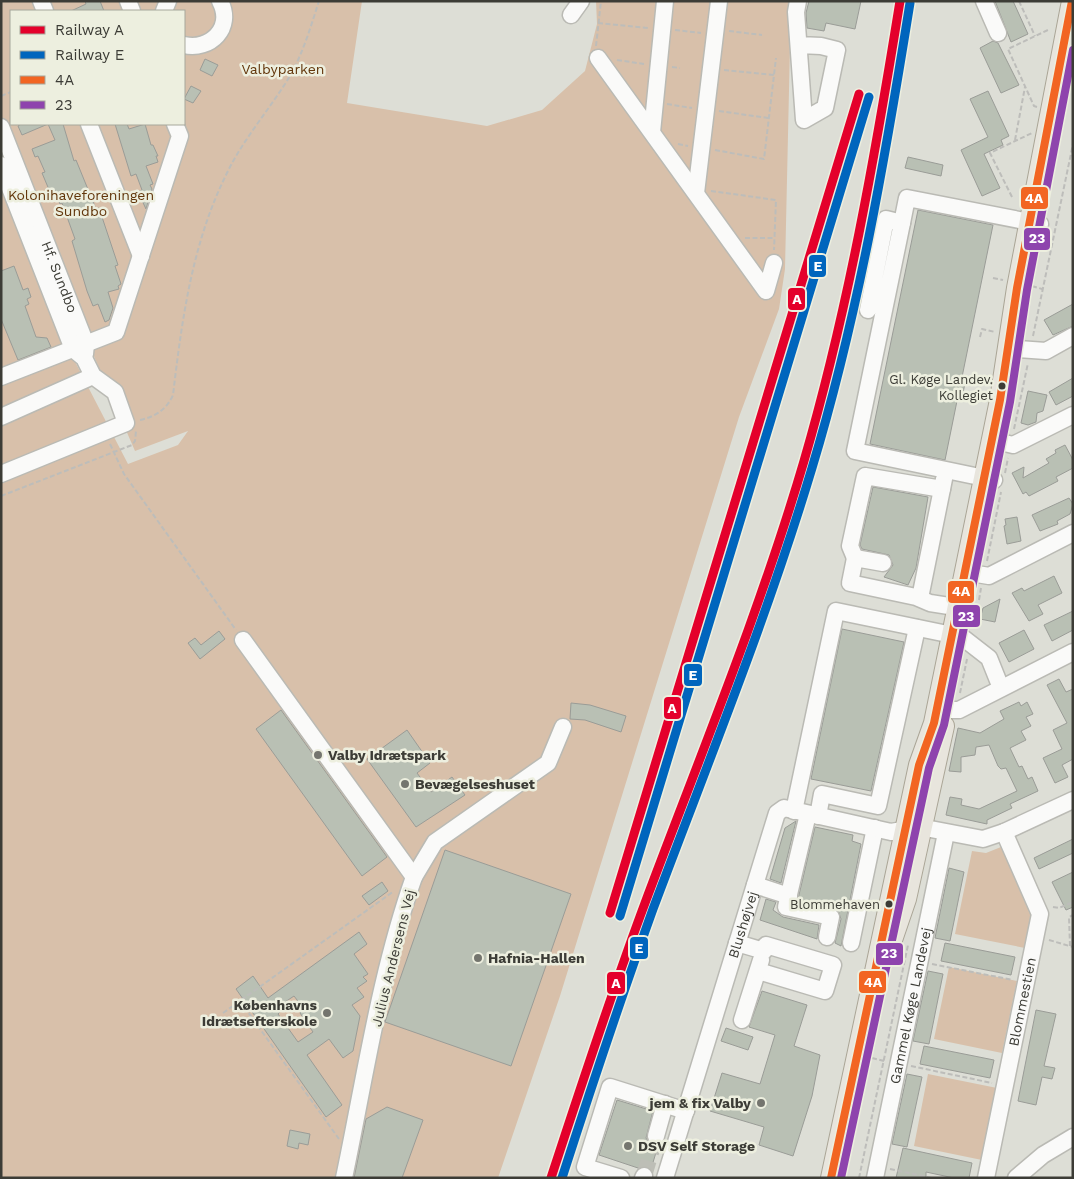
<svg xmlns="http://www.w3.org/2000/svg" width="1074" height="1179" viewBox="0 0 1074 1179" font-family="'Work Sans',sans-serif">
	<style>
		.green { fill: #d8c0aa; fill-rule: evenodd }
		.building { fill: #b9c0b4; stroke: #9a9c97; fill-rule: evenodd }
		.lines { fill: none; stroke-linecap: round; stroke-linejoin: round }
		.minor-tunnel { stroke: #bdbeb6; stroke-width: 16; stroke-dasharray: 16 8; stroke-linecap: butt }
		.minor-casing { stroke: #babab4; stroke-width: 19 }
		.major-casing { stroke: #aaa596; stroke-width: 22 }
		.path { stroke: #bdbdba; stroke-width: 2; stroke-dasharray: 5 2.5; stroke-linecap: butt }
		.minor { stroke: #fafaf9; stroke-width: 16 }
		.major { stroke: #e8e5dd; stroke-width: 20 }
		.bus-1-casing { stroke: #edefdf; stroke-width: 11 }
		.bus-2-casing { stroke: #edefdf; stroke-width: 11 }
		.bus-1 { stroke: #f26522; stroke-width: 8 }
		.bus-2 { stroke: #8e44ad; stroke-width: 8 }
		.rail-1-casing { stroke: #edefdf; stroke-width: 12 }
		.rail-2-casing { stroke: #edefdf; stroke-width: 12 }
		.rail-1 { stroke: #e4002b; stroke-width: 9 }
		.rail-2 { stroke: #0065bd; stroke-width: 9 }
		.bus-dot { fill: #3c3c36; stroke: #edefdf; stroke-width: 2 }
		.poi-dot { fill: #74756e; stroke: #edefdf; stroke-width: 2 }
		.labels { text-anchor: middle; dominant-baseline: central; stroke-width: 5; stroke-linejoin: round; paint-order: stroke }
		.bus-label { font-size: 13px; fill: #3c3c36; stroke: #edefdf; text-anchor: end }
		.park-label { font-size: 14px; fill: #62360b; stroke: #edefdf }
		.street-label { font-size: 14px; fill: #3c3c36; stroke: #edefdf }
		.poi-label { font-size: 14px; font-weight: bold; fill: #3c3c36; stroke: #edefdf; text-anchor: start }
		.line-badge { stroke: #edefdf; stroke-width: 2 }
		.badge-label { font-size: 14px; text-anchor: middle; font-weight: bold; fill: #fff }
	</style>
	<rect width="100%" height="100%" fill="#ddded6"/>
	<path class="green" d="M1 1H362L347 103 487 126 542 110 585 71 597 24 596 1H791L785 269 779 309 739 417 560 996 498 1178H1ZM11 11H184V124H11ZM71 354H93L135 451 188 431 178 445 128 464Z
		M1001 847 1032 909 1025 948 955 934 972 851 986 853Z
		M949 967 1017 981 1002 1053 934 1039Z
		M928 1074 997 1088 982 1160 914 1146Z"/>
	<path class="building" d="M85 1H100L104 11H71L86 4Z
		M809 1H861L855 29 826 23 824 31 807 28 806 13Z
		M995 1H1013L1028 34 1011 42Z
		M993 41 998 43 1019 85 1001 93 980 48Z
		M205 59 218 65 212 76 200 70Z
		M191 86 201 91 193 103 184 99Z
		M988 91 1009 136 1001 140 1003 145 984 154 1000 188 982 196 961 150 988 137 970 99Z
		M21 124H48L22 135 18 126Z
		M48 124H63L74 161 76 160 96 209 99 208 118 265 115 266 121 284 118 286 119 289 108 292 113 308 109 320 105 322 98 304 93 306 87 291 72 241 75 239 62 203 60 204 55 190 50 192 42 173 45 172 38 156 35 157 32 149 55 140Z
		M115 124H127L129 129 145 124 151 145H153L158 156H156L158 162 146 166 153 184 150 185 152 189 146 209 138 192 142 190 136 174 131 176Z
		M908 157 943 165 941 176 905 168Z
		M918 210 993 225 961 382 965 383 962 398 958 396 945 460 870 444Z
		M14 266 23 290 28 288 31 297 27 299 29 304 25 306 36 337 47 338 51 347 18 360 1 319V271Z
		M1073 304V326L1053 335 1044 320Z
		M1073 378V396L1056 405 1049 392Z
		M1028 391 1047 395 1043 411 1037 413 1036 422 1028 425 1021 423Z
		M1065 445 1073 460V468L1056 477 1058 481 1029 496 1026 492 1023 494 1012 473 1024 467 1023 478 1049 463 1046 459 1056 453 1055 450Z
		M873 487 928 497 916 568 908 585 884 577 893 565 889 555 862 549 860 545Z
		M1069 498 1073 504 1070 514 1057 521 1058 524 1040 531 1032 515Z
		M1017 517 1021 541 1007 544 1004 526 1006 525 1005 519Z
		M1054 576 1062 593 1038 605 1043 614 1029 621 1012 593 1022 588 1024 591Z
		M1000 599 995 622 980 619 983 608Z
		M1073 611V630L1052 641 1044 625Z
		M842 629 904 642 871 791 811 779Z
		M1024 630 1034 649 1009 662 999 643Z
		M219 631 225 639 200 659 188 643 195 638 201 645Z
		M1059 679 1066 692 1073 689V759L1062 765 1068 777 1055 783 1043 758 1062 749 1053 730 1067 723 1047 685Z
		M1019 702 1021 706 1027 702 1033 714 1026 717 1031 726 1021 731 1026 740 1010 748 1019 767 1022 766 1028 779 1032 777 1038 791 1010 804 1012 808 987 820V824L946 815 950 797 962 799 961 805 979 809 1017 791 1006 768 1001 769 998 766 989 745 976 747 975 755 961 757V772L949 771 958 728 980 733 1004 719 1000 711Z
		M571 703 590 705 626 716 621 732 585 720 570 719Z
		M281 710 387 857 362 876 256 729Z
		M407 730 430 763 417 773 431 792 452 777 465 795 416 827 367 759Z
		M796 821 781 883 770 879 785 828Z
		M815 827 853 835 852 841 861 844 841 946 835 943 841 919 838 910 798 899Z
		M1073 839V853L1039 869 1034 858Z
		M445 850 571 894 511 1066 385 1022Z
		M949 868 964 872 950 941 935 938Z
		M1073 872V907L1066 910 1052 882Z
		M382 882 388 891 369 905 362 896Z
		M766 899 776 902 773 910 783 917 819 925 817 939 760 920Z
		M359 932 367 944 354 954 368 974 363 977 367 981 357 988 364 997 352 1005 360 1016 353 1051 343 1058 329 1039 307 1055 342 1105 326 1117 236 989 253 976 268 998ZM294 996 304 1009 300 1013 313 1032 298 1042 278 1014 282 1010 279 1006Z
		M945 943 1015 957 1011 975 941 961Z
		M928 971 943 974 929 1044 913 1041Z
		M762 991 807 1005 794 1046 820 1055 812 1096 793 1156 759 1145 764 1127 710 1111 722 1073 760 1084 775 1035 749 1027Z
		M1036 1010 1056 1014 1044 1066 1055 1068 1052 1079 1042 1077 1036 1105 1018 1101Z
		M726 1028 753 1037 748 1050 721 1041Z
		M924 1046 994 1060 990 1078 920 1064Z
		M907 1074 922 1077 907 1147 892 1144Z
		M617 1100 653 1111 646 1138 649 1143 658 1146 651 1169 644 1166 638 1168 599 1155Z
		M387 1107 423 1120 402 1178H354L366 1119Z
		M290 1130 310 1134 308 1145 299 1143 298 1149 287 1146Z
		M903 1148 972 1163 969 1178H954L926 1172V1178H896Z"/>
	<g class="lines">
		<path class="minor-tunnel" d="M644 1176 656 1136"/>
		<defs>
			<g id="minor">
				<path d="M41 1 45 11"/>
				<path d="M128 1 132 11"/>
				<path d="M798 1 796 12 804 120 825 108 837 50 821 46 799 45"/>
				<path d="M984 1 998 33"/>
				<path d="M164 11 168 1"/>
				<path d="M571 15 581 1"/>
				<path d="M184 45C210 51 234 28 220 1"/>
				<path d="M598 58 766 291 774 263"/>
				<path d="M89 124 141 256"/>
				<path id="s1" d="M1 127 86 344 85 354"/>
				<path d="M652 132 665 1"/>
				<path d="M1 165 73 349 84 358 93 376 115 392 126 423 1 474"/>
				<path d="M696 193 719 1"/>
				<path d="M902 223 907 198 1040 224"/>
				<path d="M868 310 886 219 902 223 855 451 994 480"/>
				<path d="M1018 349 1046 351 1073 336"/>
				<path d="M1 377 116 332 180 136 175 124"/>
				<path d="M1 417 93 376"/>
				<path d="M992 440 1013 445 1073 415"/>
				<path d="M855 558 850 546 865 476 942 489"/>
				<path d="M883 563 855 558 850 583 916 597 930 603 968 609"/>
				<path d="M965 572 989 576 1073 533"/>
				<path d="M920 598 944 479"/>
				<path d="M243 640 414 877C380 973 365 1078 344 1178"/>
				<path d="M937 710H959L1073 652"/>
				<path d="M794 811 836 611 962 637 989 658 1001 688"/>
				<path d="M808 814 786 907 831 917 827 937"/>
				<path d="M818 816 822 794 878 806 917 628"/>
				<path d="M414 877 435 842 548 763 563 727"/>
				<path d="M755 885 789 896"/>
				<path d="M737 943 764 951 766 945 833 965 825 991 758 971"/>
				<path d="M851 943 875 828"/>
				<path d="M742 1020 761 960"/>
				<path d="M656 1136 665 1104"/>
				<path d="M621 1178 585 1167 610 1087 686 1111"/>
				<path d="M643 1178 644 1176"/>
				<path id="s2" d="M665 1178 777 813 784 808 891 832 920 827 983 839 1004 832 1073 800"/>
				<path id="s3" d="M875 1178 946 833"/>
				<path id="s4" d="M986 1178 1040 914 1004 832"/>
				<path d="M1016 1178 1043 1155 1073 1137"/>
			</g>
			<path id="major" d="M892 940 906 899 944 726
				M831 1178 919 765 934 723 1000 400 1017 288 1072 1"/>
		</defs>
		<use href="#minor" class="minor-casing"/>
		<use href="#major" class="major-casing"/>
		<path class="path" d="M1019 1 1035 36
			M598 23 648 28
			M675 30 701 33
			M729 31 762 35
			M596 46 601 1
			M617 60 644 64
			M672 67 680 68
			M724 70 774 75
			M1 96 11 92
			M667 104 692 108
			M1037 107 1034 106 1008 49 1050 29
			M719 111 768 118
			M1015 140 1025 87
			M678 144 688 146
			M715 150 764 159 776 58
			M711 191 776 200 774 250
			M1012 197 990 153 1032 133
			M745 238H775
			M993 278 1003 280
			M1032 286 1042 289
			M1033 336 1073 144
			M980 337 982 329 995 332
			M140 420C155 417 167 409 173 395 182 319 192 244 226 175 243 139 270 109 290 76 303 53 311 26 319 1
			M1014 429 1028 363
			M110 444 124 474 236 630
			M1005 473 1008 458
			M1 496 132 445 135 441 136 431
			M987 561 1001 492
			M979 600 981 588
			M960 693 967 659
			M1053 907 1059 908 1073 902
			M1049 940 1073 947
			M1070 946 1069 917 1073 915
			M932 964 1013 980
			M240 1001 339 1139
			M223 1013 394 891
			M872 1058 884 1061
			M911 1066 992 1083
			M890 1169 932 1178
			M859 1178 908 945"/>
		<use href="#minor" class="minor"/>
		<use href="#major" class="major"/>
		<defs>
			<path id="bus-1" d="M831 1178 919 765 934 723 1000 400 1017 288 1072 1"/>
			<path id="bus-2" d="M841 1178 929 768 944 725 1010 402 1027 290 1073 50"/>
		</defs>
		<use href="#bus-1" class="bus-1-casing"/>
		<use href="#bus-2" class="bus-2-casing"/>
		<use href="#bus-1" class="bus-1"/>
		<use href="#bus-2" class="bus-2"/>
		<defs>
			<path id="rail-1" d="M610 913 859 94
				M551 1178C581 1086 611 994 645 903 700 756 760 611 804 461 848 310 875 156 900 1"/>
			<path id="rail-2" d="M620 916 869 97
				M562 1178C591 1088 621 998 653 909 708 762 767 618 812 468 858 316 885 159 910 3"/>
		</defs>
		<use href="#rail-1" class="rail-1-casing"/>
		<use href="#rail-2" class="rail-2-casing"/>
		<use href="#rail-1" class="rail-1"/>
		<use href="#rail-2" class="rail-2"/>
	</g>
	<g class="bus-dot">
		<circle cx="1002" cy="386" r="4.5"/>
		<circle cx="889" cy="904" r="4.5"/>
	</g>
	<g class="poi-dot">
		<circle cx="318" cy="755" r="5"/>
		<circle cx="405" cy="784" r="5"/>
		<circle cx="478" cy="958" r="5"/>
		<circle cx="327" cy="1013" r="5"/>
		<circle cx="761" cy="1103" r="5"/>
		<circle cx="628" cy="1146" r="5"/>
	</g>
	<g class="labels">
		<g class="bus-label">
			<text x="993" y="379">Gl. Køge Landev.<tspan x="993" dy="16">Kollegiet</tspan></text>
			<text x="880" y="904">Blommehaven</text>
		</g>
		<g class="park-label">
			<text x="283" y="69">Valbyparken</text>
			<text x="81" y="195">Kolonihaveforeningen<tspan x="81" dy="16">Sundbo</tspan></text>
		</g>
		<g class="street-label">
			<text stroke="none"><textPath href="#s1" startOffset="161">Hf. Sundbo</textPath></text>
			<text stroke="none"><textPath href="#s2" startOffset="265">Blushøjvej</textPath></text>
			<text transform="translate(393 958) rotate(-76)">Julius Andersens Vej</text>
			<text stroke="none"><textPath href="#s4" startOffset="180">Blommestien</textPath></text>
			<text stroke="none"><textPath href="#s3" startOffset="176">Gammel Køge Landevej</textPath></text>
		</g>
		<g class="poi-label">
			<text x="328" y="755">Valby Idrætspark</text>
			<text x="415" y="784">Bevægelseshuset</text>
			<text x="488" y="958">Hafnia-Hallen</text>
			<text x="317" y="1005" text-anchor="end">Københavns<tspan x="317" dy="16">Idrætsefterskole</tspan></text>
			<text x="751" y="1103" text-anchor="end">jem &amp; fix Valby</text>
			<text x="638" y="1146">DSV Self Storage</text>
		</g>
	</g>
	<g class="line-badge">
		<rect x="1020" y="186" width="29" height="24" rx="5" fill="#f26522"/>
		<rect x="1023" y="227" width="28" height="24" rx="5" fill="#8e44ad"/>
		<rect x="808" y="254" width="19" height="24" rx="5" fill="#0065bd"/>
		<rect x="787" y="287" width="19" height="24" rx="5" fill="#e4002b"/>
		<rect x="947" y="580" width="28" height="24" rx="5" fill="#f26522"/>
		<rect x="952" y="604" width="29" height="24" rx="5" fill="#8e44ad"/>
		<rect x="683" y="663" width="20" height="24" rx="5" fill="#0065bd"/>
		<rect x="663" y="696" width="19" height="24" rx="5" fill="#e4002b"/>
		<rect x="629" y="936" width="20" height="24" rx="5" fill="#0065bd"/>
		<rect x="875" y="942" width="29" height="24" rx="5" fill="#8e44ad"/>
		<rect x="858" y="970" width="29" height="24" rx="5" fill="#f26522"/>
		<rect x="606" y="971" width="20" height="24" rx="5" fill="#e4002b"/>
	</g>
	<g class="badge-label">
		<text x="1034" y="203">4A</text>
		<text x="1037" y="243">23</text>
		<text x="818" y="271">E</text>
		<text x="797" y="304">A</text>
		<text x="961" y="596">4A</text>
		<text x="966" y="621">23</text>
		<text x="693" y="680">E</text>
		<text x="672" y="713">A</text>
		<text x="639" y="953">E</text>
		<text x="889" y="958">23</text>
		<text x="873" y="987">4A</text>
		<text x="616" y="988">A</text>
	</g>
	<rect width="1074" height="1179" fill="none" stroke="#3c3c36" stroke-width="5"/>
	<rect x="10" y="10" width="175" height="115" fill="#edefdf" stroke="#a6a79b"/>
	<rect x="20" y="26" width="25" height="8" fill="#e4002b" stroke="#a6a79b"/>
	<text x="55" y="35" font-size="15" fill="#3c3c36">Railway A</text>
	<rect x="20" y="51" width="25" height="8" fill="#0065bd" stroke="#a6a79b"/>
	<text x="55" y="60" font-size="15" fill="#3c3c36">Railway E</text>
	<rect x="20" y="76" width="25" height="8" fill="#f26522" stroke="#a6a79b"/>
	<text x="55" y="85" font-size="15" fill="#3c3c36">4A</text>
	<rect x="20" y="101" width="25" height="8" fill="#8e44ad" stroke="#a6a79b"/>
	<text x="55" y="110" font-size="15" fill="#3c3c36">23</text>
</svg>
